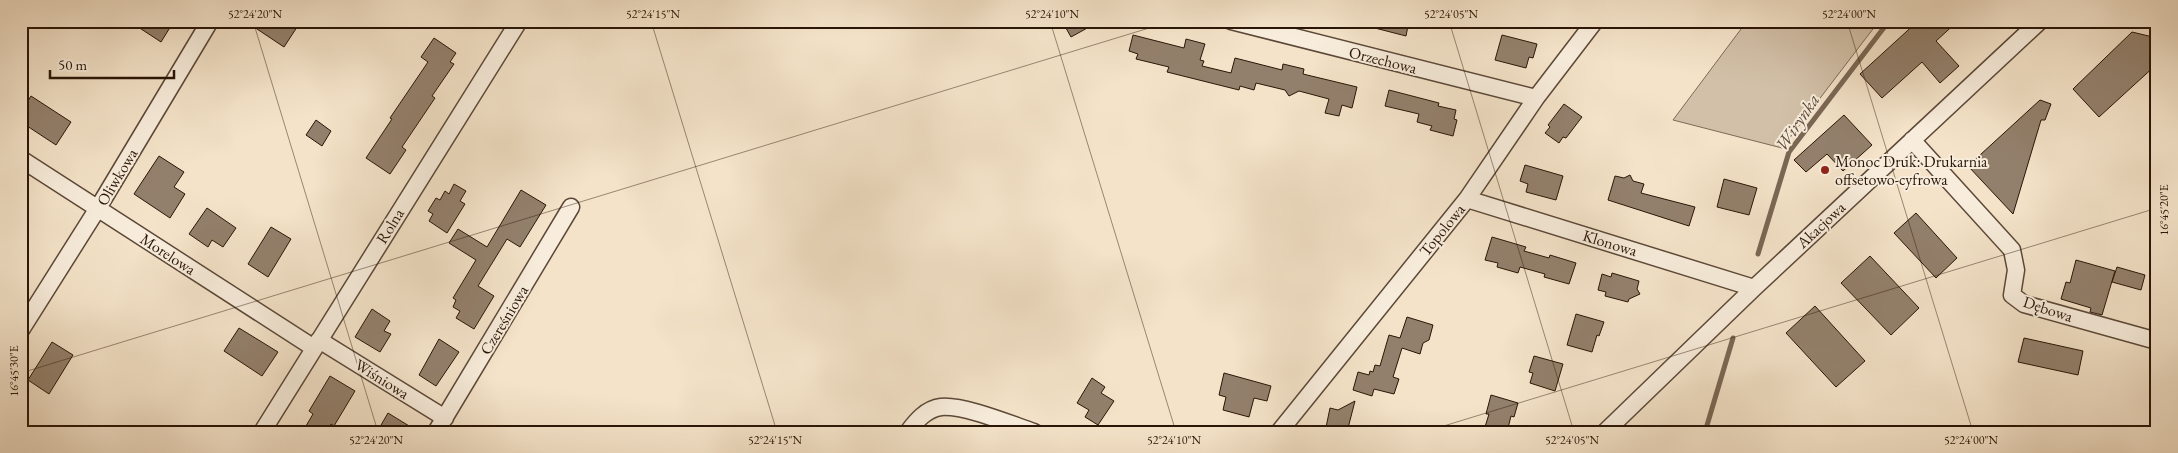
<svg xmlns="http://www.w3.org/2000/svg" width="2178" height="453" viewBox="0 0 2178 453" font-family="'EB Garamond',serif">
	<style>
		.green { fill: #d2c0a8; stroke: #7e6a58 }
		.lines { fill: none; stroke-linecap: round; stroke-linejoin: round }
		.stream { stroke: #7a6754; stroke-width: 5 }
		.building { fill: #93806c; stroke: #2a1507 }
		.minor-casing { stroke: #5c4838; stroke-width: 19 }
		.minor { stroke: #f8eddc; stroke-width: 16 }
		.ticks { fill: none; stroke: #2a1507; stroke-width: 1; stroke-opacity: 0.45 }
		.poi-dot { fill: #8f2418; stroke: #f8eddc; stroke-width: 2 }
		.labels { text-anchor: middle; dominant-baseline: central; stroke-width: 4; stroke-linejoin: round; paint-order: stroke }
		.street-label { font-size: 16px; fill: #2a1507; stroke: #f8eddc }
		.poi-label { font-size: 16px; fill: #2a1507; stroke: #f8eddc; text-anchor: start }
		.water-label { font-size: 18px; font-style: italic; fill: #5f4b3a; stroke: #f8eddc }
		.neatline { fill: none; stroke: #2a1507; stroke-width: 2 }
		.ticks-label { font-size: 12px; text-anchor: middle; fill: #2a1507 }
	</style>
	<rect width="100%" height="100%" fill="#f4e3c9"/>
	<filter id="stains"><feTurbulence type="fractalNoise" baseFrequency=".004" numOctaves="4"/><feColorMatrix values="0 0 0 0 .2 0 0 0 0 .09 0 0 0 0 .02 0 0 0 .5 -.17"/></filter>
	<radialGradient id="worn" r=".72"><stop offset=".6" stop-color="#630" stop-opacity="0"/><stop offset="1" stop-color="#630" stop-opacity=".3"/></radialGradient>
	<path class="green" d="M1747 21H1879L1782 148 1673 120Z"/>
	<g class="lines">
		<path class="stream" d="M1758 254 1789 152 1889 21
			M1705 432 1733 338"/>
	</g>
	<path class="building" d="M129 21H174L161 42Z
		M245 21H301L284 47Z
		M1062 21H1100L1071 37Z
		M1368 21H1409L1406 36 1367 26Z
		M1918 21H1958L1936 41 1959 66 1940 83 1922 62 1882 98 1860 74Z
		M2132 32 2157 38V64L2099 117 2073 89Z
		M1133 35 1184 48 1186 39 1205 44 1200 60 1204 61 1202 66 1231 73 1235 58 1282 70 1283 64 1304 69 1303 74 1357 87 1352 108 1342 105 1339 116 1325 113 1329 99 1299 91 1289 96 1285 90 1256 83 1254 90 1240 86 1239 90 1167 72 1169 67 1136 59 1138 54 1129 51Z
		M1502 35 1537 44 1533 58 1529 57 1526 68 1495 60Z
		M434 38 456 53 450 62 454 64 432 96 435 98 402 147 406 150 390 174 366 158 392 119 390 118 428 62 421 57Z
		M1389 90 1439 103 1438 106 1456 110 1454 119 1457 120 1453 136 1430 130 1432 126 1417 122 1419 114 1385 106Z
		M31 96 71 122 56 145 21 122V112Z
		M2040 100 2051 104 2045 120H2041L2013 214 1968 166Z
		M1564 104 1582 117 1566 138 1563 137 1559 143 1545 133 1550 127 1548 125Z
		M1844 115 1872 145 1843 171 1827 154 1806 172 1794 160Z
		M316 120 331 131 322 146 306 135Z
		M159 156 184 172 174 187 185 194 170 218 134 194Z
		M1525 165 1563 176 1556 200 1526 192 1528 184 1520 181Z
		M1630 175 1633 181 1644 184 1641 193 1695 207 1689 226 1608 200 1615 176 1624 178Z
		M1724 179 1757 188 1749 215 1717 207Z
		M454 184 466 191 460 201 465 204 447 233 429 221 433 214 428 211 436 198 440 200 445 191 449 194Z
		M521 190 546 205 520 247 507 239 478 286 494 296 474 329 456 318 460 311 453 307 456 300 453 298 476 260 449 243 458 229 487 247Z
		M207 208 236 228 223 247 212 240 208 247 189 234Z
		M1916 213 1957 258 1936 278 1894 233Z
		M271 227 291 239 268 277 248 264Z
		M1492 237 1526 247 1524 251 1549 258 1550 255 1576 263 1569 284 1544 277 1545 274 1520 267 1518 273 1497 267 1498 263 1485 260Z
		M1870 256 1919 308 1891 335 1841 283Z
		M2076 260 2115 271 2102 315 2090 312 2091 308 2061 299 2066 282 2070 283Z
		M2117 267 2145 275 2141 290 2112 282Z
		M1612 273 1639 281 1637 289 1640 294 1629 299 1628 302 1605 296 1606 292 1598 290 1602 274 1611 277Z
		M1815 306 1865 361 1836 387 1786 333Z
		M372 309 390 321 384 331 391 334 380 352 355 337Z
		M1576 314 1604 322 1599 336 1597 335 1592 352 1567 345Z
		M1407 317 1433 325 1429 340 1423 343 1420 354 1402 348 1393 377 1399 379 1394 394 1374 389 1372 396 1353 390 1358 372 1369 375 1370 371 1373 372 1375 365 1380 366 1389 335 1400 338Z
		M239 328 278 352 262 376 224 351Z
		M2024 338 2083 351 2078 375 2018 362Z
		M439 339 459 352 436 386 419 375Z
		M52 342 73 355 49 394 28 380Z
		M1534 356 1563 364 1555 391 1530 383 1533 373 1529 372Z
		M1224 373 1271 386 1267 401 1254 398 1249 417 1223 410 1226 397 1219 395Z
		M330 376 355 391 334 426 331 424 327 432H316L306 426 313 414 309 411Z
		M1092 378 1105 387 1101 393 1114 401 1098 425 1085 417 1089 410 1077 403Z
		M1491 395 1518 403 1514 417 1511 416 1507 432 1485 427 1489 414H1486Z
		M1355 401 1347 432H1325L1330 408 1338 410Z
		M388 413 419 432H377Z"/>
	<g class="lines">
		<defs>
			<path id="minor" d="M1231 21 1536 98
				M1912 140 2012 250 2016 270 2012 295 2024 304 2157 341
				M21 159 314 348
				M1467 199 1754 288
				M21 330 98 208 210 21
				M319 340 445 418
				M262 432 519 21
				M436 432 571 207
				M908 432C916 421 926 409 941 407 965 405 1010 424 1034 432
				M1279 432 1467 199 1536 98 1595 21
				M1605 432 1754 288 2040 21"/>
		</defs>
		<use href="#minor" class="minor-casing"/>
		<use href="#minor" class="minor"/>
	</g>
	<path class="ticks" d="M253 21 378 432M651 21 777 432M1050 21 1176 432M1449 21 1574 432M1847 21 1973 432M21 373 1172 21M1424 432 2157 208"/>
	<circle class="poi-dot" cx="1825" cy="170" r="5"/>
	<g class="labels">
		<g class="street-label">
			<text transform="translate(1383 60) rotate(14)">Orzechowa</text>
			<text transform="translate(117 177) rotate(-59)">Oliwkowa</text>
			<text transform="translate(1821 225) rotate(-43)">Akacjowa</text>
			<text transform="translate(390 226) rotate(-58)">Rolna</text>
			<text transform="translate(1442 230) rotate(-51)">Topolowa</text>
			<text transform="translate(1610 243) rotate(17)">Klonowa</text>
			<text transform="translate(168 254) rotate(33)">Morelowa</text>
			<text transform="translate(2048 309) rotate(18)">Dębowa</text>
			<text transform="translate(504 320) rotate(-59)">Czereśniowa</text>
			<text transform="translate(382 379) rotate(32)">Wiśniowa</text>
		</g>
		<g class="poi-label">
			<text x="1835" y="161">Monoc Druk: Drukarnia<tspan x="1835" dy="18">offsetowo-cyfrowa</tspan></text>
		</g>
		<g class="water-label">
			<text transform="translate(1797 122) rotate(-56)">Wirynka</text>
		</g>
	</g>
	<rect width="2178" height="453" fill="none" stroke="#f4e3c9" stroke-width="55"/>
	<path d="M50 70v8h124v-8" fill="none" stroke="#2a1507" stroke-width="2.5"/>
	<text x="58" y="70" font-size="15" fill="#2a1507" stroke="#f8eddc" stroke-width="4" paint-order="stroke">50 m</text>
	<rect x="28" y="28" width="2122" height="398" class="neatline"/>
	<g class="ticks-label">
		<text x="255" y="18">52°24'20"N</text>
		<text x="653" y="18">52°24'15"N</text>
		<text x="1052" y="18">52°24'10"N</text>
		<text x="1451" y="18">52°24'05"N</text>
		<text x="1849" y="18">52°24'00"N</text>
		<text transform="translate(2164 210) rotate(-90)" y="4">16°45'20"E</text>
		<text transform="translate(14 371) rotate(-90)" y="4">16°45'30"E</text>
		<text x="376" y="444">52°24'20"N</text>
		<text x="775" y="444">52°24'15"N</text>
		<text x="1174" y="444">52°24'10"N</text>
		<text x="1572" y="444">52°24'05"N</text>
		<text x="1971" y="444">52°24'00"N</text>
	</g>
	<rect width="100%" height="100%" filter="url(#stains)"/>
	<rect width="100%" height="100%" fill="url(#worn)"/>
</svg>
